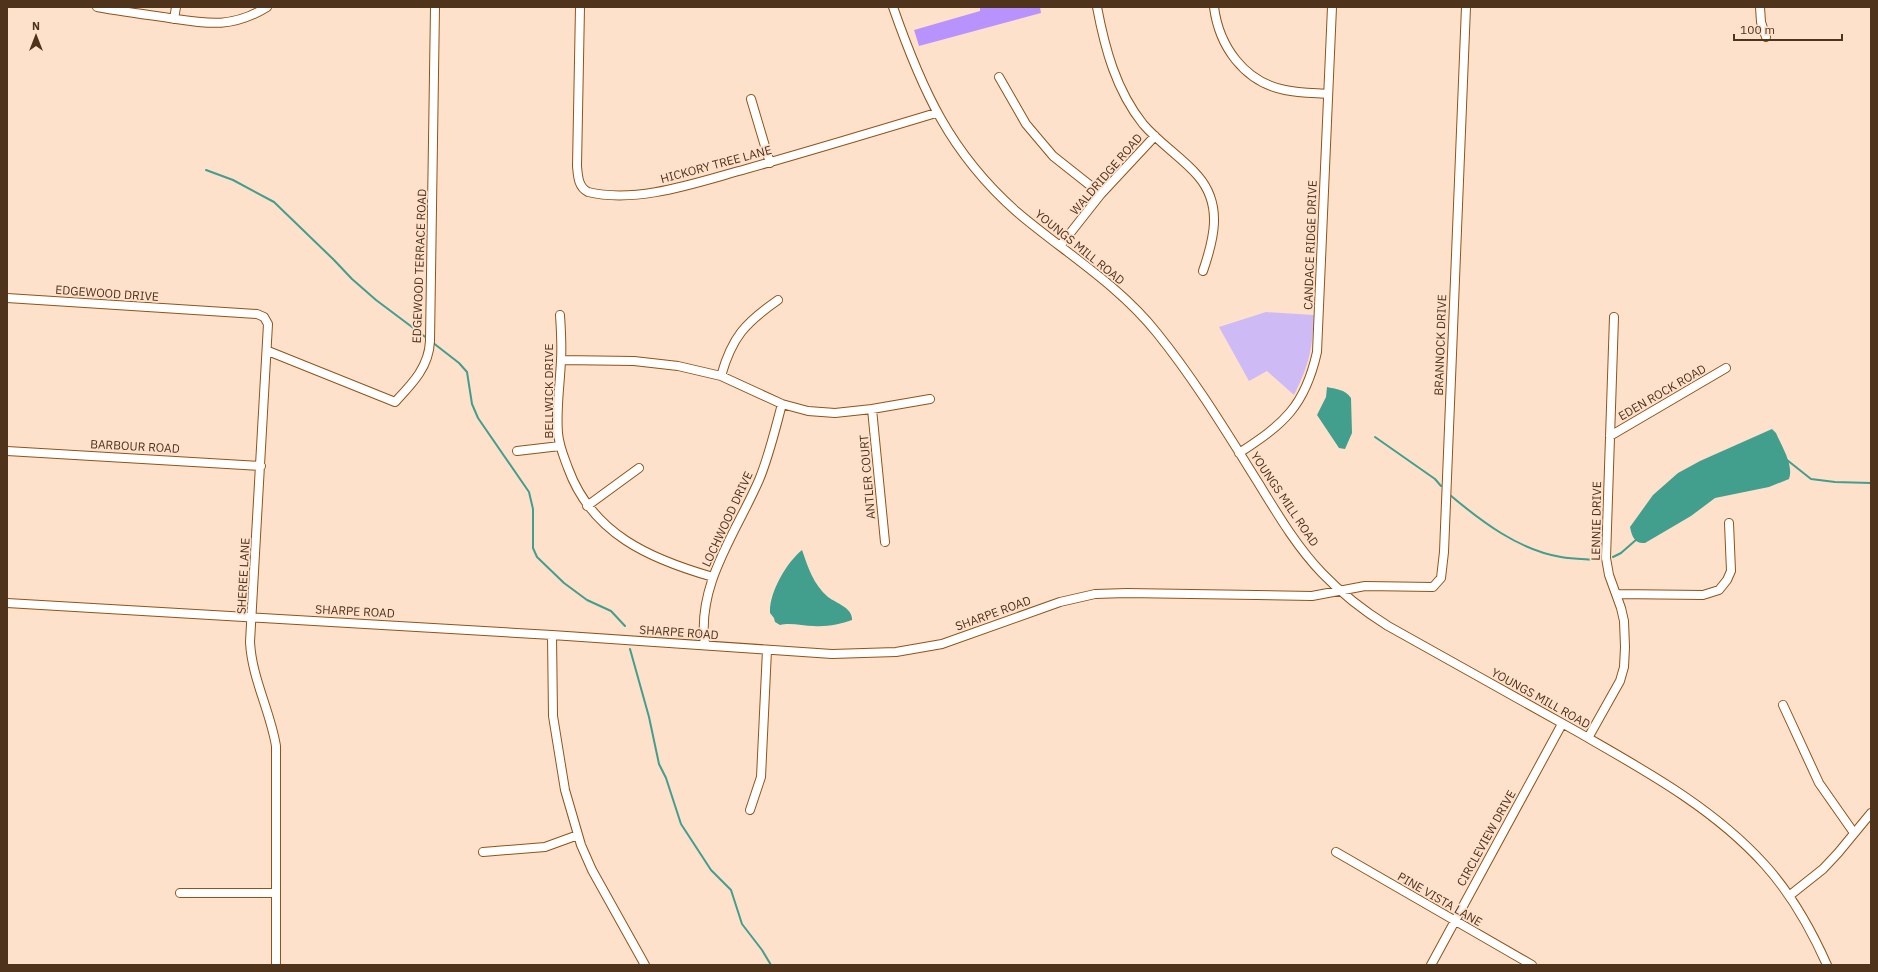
<svg xmlns="http://www.w3.org/2000/svg" width="1878" height="972" viewBox="0 0 1878 972" font-family="'IBM Plex Sans',sans-serif">
	<style>
		.green { fill: #cebbf6 }
		.forest { fill: #b993fd }
		.water { fill: #429e8d }
		.lines { fill: none; stroke-linecap: round; stroke-linejoin: round }
		.stream { stroke: #429e8d; stroke-width: 2 }
		.minor-casing { stroke: #915317; stroke-width: 10 }
		.minor { stroke: #fff; stroke-width: 8 }
		.labels { text-anchor: middle; dominant-baseline: central; stroke-width: 3.5; stroke-linejoin: round; paint-order: stroke }
		.street-label { font-size: 12px; fill: #4f331b; stroke: #fee1cb }
	</style>
	<rect width="100%" height="100%" fill="#fee1cb"/>
	<path class="green" d="M1266 312 1314 315C1312 350 1310 363 1294 395L1267 371 1249 381 1219 327Z"/>
	<path class="forest" d="M980 7H1040L1041 13 919 46 914 30 980 11Z"/>
	<path class="water" d="M1327 387C1335 389 1345 389 1351 398L1352 433 1345 449 1339 448 1317 415 1326 397Z
		M1772 429 1776 433C1782 447 1794 465 1789 479L1769 487 1715 498 1691 516 1645 543C1635 544 1632 537 1630 527L1653 495 1678 473 1700 461Z
		M802 550C808 567 813 584 828 597 836 603 853 608 852 620 841 624 826 627 814 626 803 626 790 622 780 625L775 622 774 618 770 613C769 593 786 563 802 550Z"/>
	<g class="lines">
		<path class="stream" d="M206 170 233 180 274 202 334 260 352 279 376 300 428 339
			M432 342 459 363 467 372 472 404 478 418 529 492 533 509V548L537 557 564 583 587 600 611 611 625 626
			M1375 437 1435 479 1441 486
			M1785 461 1787 460 1811 479 1835 482 1871 483
			M1450 495C1482 522 1519 550 1561 557 1573 559 1585 559 1597 560
			M1613 557 1621 553 1637 539
			M630 649 649 717 659 764 666 778 681 824 711 870 731 890 742 924 762 950 771 965"/>
		<defs>
			<path id="minor" d="M97 7C119 11 141 14 163 17 204 23 230 30 267 7
				M580 7 577 166C578 176 578 187 588 192 638 204 698 182 746 169 810 151 873 132 936 113
				M893 7C922 90 950 153 1017 212 1064 252 1118 284 1157 333 1195 380 1227 433 1259 484 1278 515 1297 547 1322 573 1342 594 1364 611 1388 626 1451 661 1513 696 1576 731 1642 769 1713 807 1765 865 1792 895 1811 929 1827 965
				M1097 7C1105 49 1116 90 1143 124 1160 144 1183 158 1198 176 1223 205 1214 239 1203 271
				M1214 7C1219 46 1244 82 1285 90 1299 93 1314 93 1328 94
				M1760 7 1761 22 1766 37
				M174 19 176 7
				M999 77 1026 124 1053 156 1101 194
				M751 99 770 163
				M1060 246 1101 194 1155 136
				M7 298 257 314 264 317 268 324 250 642C252 679 270 710 276 746V965
				M560 315C561 330 562 345 561 360 560 385 556 409 558 433 559 446 564 457 568 468 592 534 650 559 713 577
				M268 351 395 402C412 384 429 367 430 341L435 7
				M561 360 634 361 678 366 721 376 782 404 808 411 835 413 872 409 930 399
				M721 376C732 337 745 323 778 300
				M872 409 885 542
				M1610 436 1726 368
				M7 451 261 466
				M517 451 560 446
				M1239 453C1284 424 1305 406 1317 352L1332 7
				M587 506 639 468
				M1616 594 1703 595 1719 590 1727 580 1731 571 1729 523
				M7 603 552 635 832 654 896 652 942 644 1060 602 1095 594 1127 593 1312 596 1365 586 1433 587 1441 578 1444 552 1466 7
				M552 635 553 716 565 790 581 845 592 870 645 965
				M705 645C696 585 736 533 759 480 769 456 775 430 782 404
				M1783 705 1819 783 1854 833
				M1588 738 1620 681 1624 667 1625 647 1624 621 1621 608 1609 575 1606 558 1614 317
				M750 810 761 777 767 650
				M483 852 545 847 578 835
				M1336 852 1532 965
				M180 893H276
				M1789 896 1823 869 1838 853 1871 813
				M1431 965 1562 724"/>
		</defs>
		<use href="#minor" class="minor-casing"/>
		<use href="#minor" class="minor"/>
	</g>
	<g class="labels">
		<g class="street-label">
			<text transform="translate(716 164) rotate(-15)">HICKORY TREE LANE</text>
			<text transform="translate(1106 174) rotate(-49)">WALDRIDGE ROAD</text>
			<text transform="translate(1310 245) rotate(-88)">CANDACE RIDGE DRIVE</text>
			<text transform="translate(1080 247) rotate(39)">YOUNGS MILL ROAD</text>
			<text transform="translate(419 266) rotate(-88)">EDGEWOOD TERRACE ROAD</text>
			<text transform="translate(107 293) rotate(4)">EDGEWOOD DRIVE</text>
			<text transform="translate(1440 345) rotate(-88)">BRANNOCK DRIVE</text>
			<text transform="translate(548 391) rotate(-90)">BELLWICK DRIVE</text>
			<text transform="translate(1662 392) rotate(-30)">EDEN ROCK ROAD</text>
			<text transform="translate(135 446) rotate(3)">BARBOUR ROAD</text>
			<text transform="translate(867 477) rotate(-95)">ANTLER COURT</text>
			<text transform="translate(1285 499) rotate(56)">YOUNGS MILL ROAD</text>
			<text transform="translate(727 519) rotate(-65)">LOCHWOOD DRIVE</text>
			<text transform="translate(1596 521) rotate(-89)">LENNIE DRIVE</text>
			<text transform="translate(243 576) rotate(-87)">SHEREE LANE</text>
			<text transform="translate(355 611) rotate(3)">SHARPE ROAD</text>
			<text transform="translate(993 613) rotate(-20)">SHARPE ROAD</text>
			<text transform="translate(679 632) rotate(4)">SHARPE ROAD</text>
			<text transform="translate(1541 698) rotate(29)">YOUNGS MILL ROAD</text>
			<text transform="translate(1486 838) rotate(-61)">CIRCLEVIEW DRIVE</text>
			<text transform="translate(1440 899) rotate(30)">PINE VISTA LANE</text>
		</g>
	</g>
	<rect width="1878" height="972" fill="none" stroke="#4f331b" stroke-width="16"/>
	<g transform="translate(36 36)" stroke="#fee1cb" stroke-width="3" paint-order="stroke">
	<path d="M0-3L7 15L0 10L-7 15Z" fill="#4f331b"/>
	<text y="-6" font-size="11" font-weight="bold" text-anchor="middle" fill="#4f331b">N</text>
	</g>
	<path d="M1734 34v6h108v-6" fill="none" stroke="#4f331b" stroke-width="2"/>
	<text x="1740" y="34" font-size="12" fill="#4f331b" stroke="#fee1cb" stroke-width="3" paint-order="stroke">100 m</text>
</svg>
